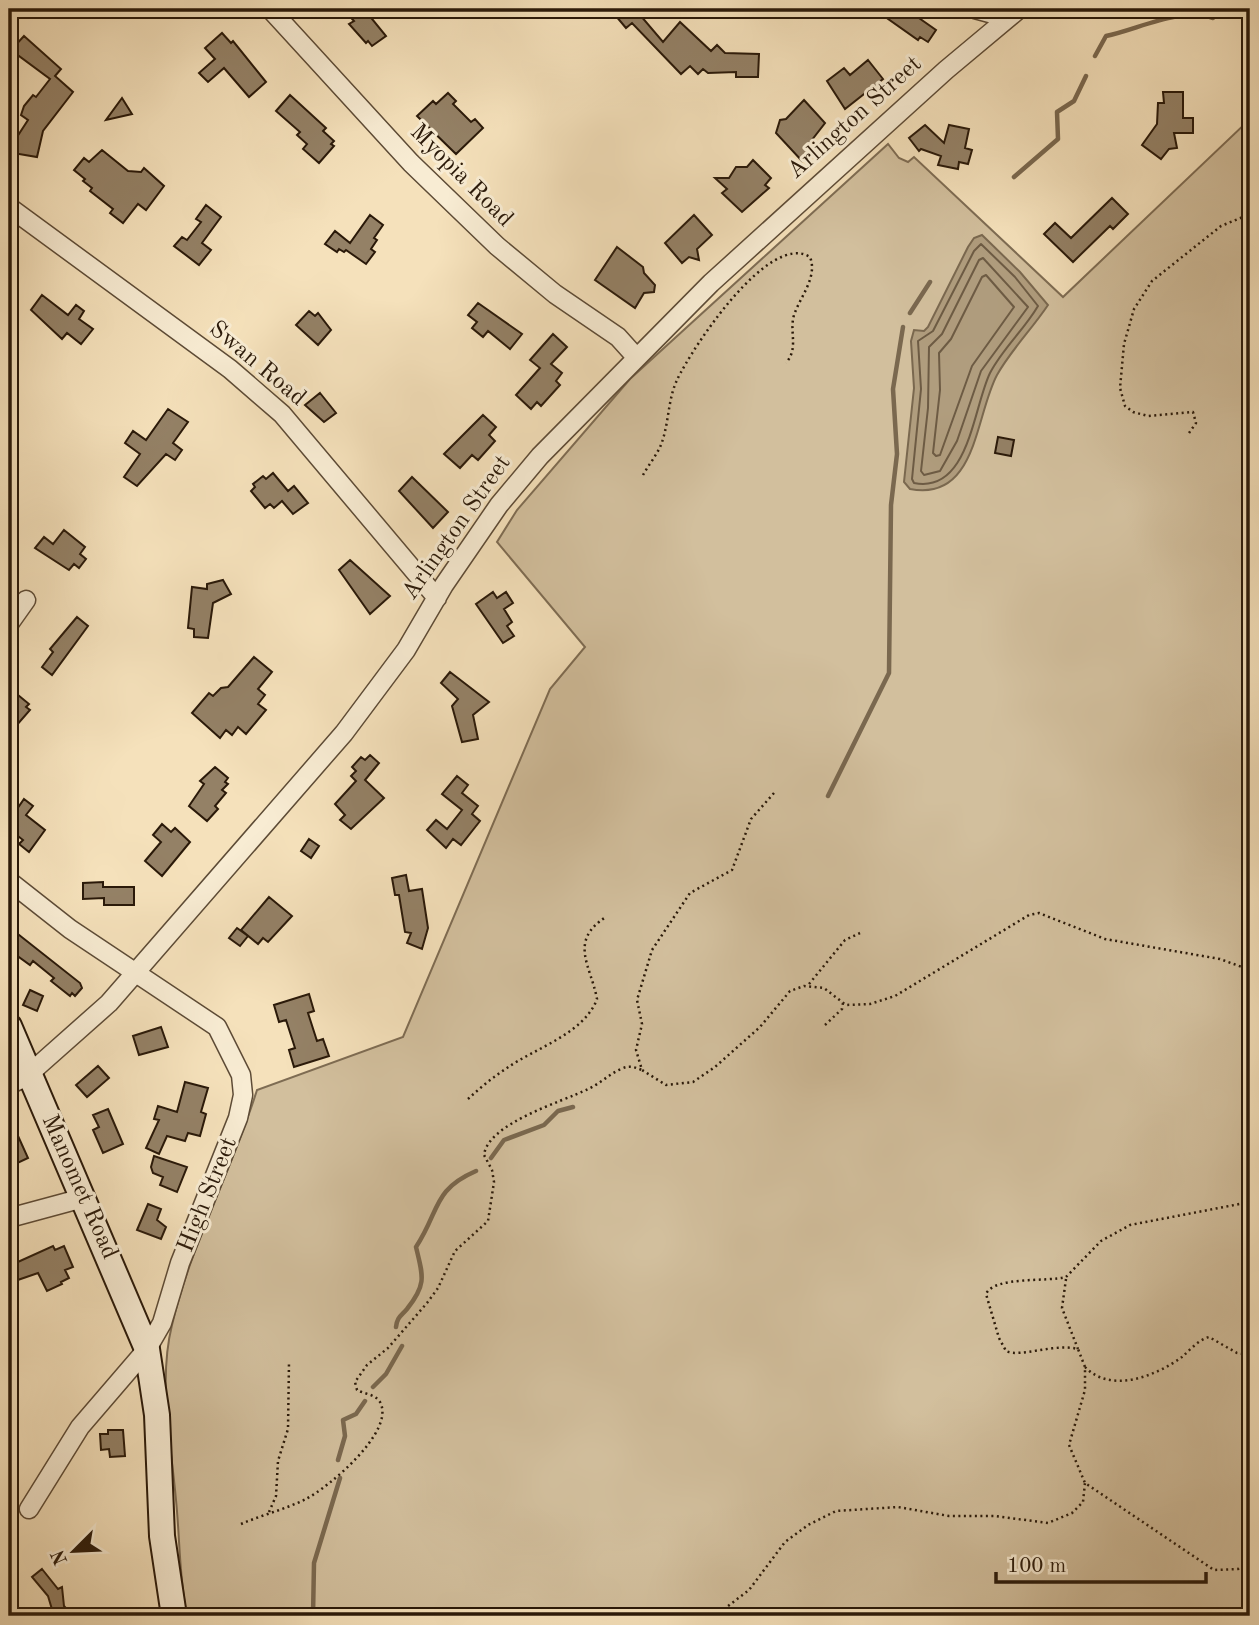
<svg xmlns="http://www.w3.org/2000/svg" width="1259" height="1625" viewBox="0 0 1259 1625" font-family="'Old Standard TT',serif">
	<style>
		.green { fill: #d2bf9d; stroke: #7e6c53; stroke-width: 2 }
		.water { fill: #b09d7e; stroke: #7a684f; stroke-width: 2 }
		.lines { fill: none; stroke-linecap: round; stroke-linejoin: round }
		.shore { stroke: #6d5b44; stroke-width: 2 }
		.stream { stroke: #7a684f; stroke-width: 4.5 }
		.building { fill: #948166; stroke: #2a1909; stroke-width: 2 }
		.minor-casing { stroke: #5d4b36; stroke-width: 21 }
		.tertiary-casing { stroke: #5d4b36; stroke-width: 24 }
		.secondary-casing { stroke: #2a1909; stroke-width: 28 }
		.path { stroke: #2a1909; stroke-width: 2.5; stroke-dasharray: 2 3.5; stroke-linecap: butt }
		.minor { stroke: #f8ecd3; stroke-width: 18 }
		.tertiary { stroke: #f8ecd3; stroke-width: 21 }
		.secondary { stroke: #f8ecd3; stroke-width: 24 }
		.labels { text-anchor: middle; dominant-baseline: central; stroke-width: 6; stroke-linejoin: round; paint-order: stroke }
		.street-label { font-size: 24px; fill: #2a1909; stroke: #f8ecd3 }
	</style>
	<rect width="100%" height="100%" fill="#f5e1bb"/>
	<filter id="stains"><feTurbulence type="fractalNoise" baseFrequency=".00286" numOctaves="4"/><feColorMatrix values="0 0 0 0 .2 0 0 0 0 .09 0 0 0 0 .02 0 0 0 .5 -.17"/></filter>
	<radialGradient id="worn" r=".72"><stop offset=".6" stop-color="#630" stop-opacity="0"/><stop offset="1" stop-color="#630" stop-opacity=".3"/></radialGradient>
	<path class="green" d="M1250 119V1616H187C179 1577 180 1539 176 1500 171 1443 158 1381 172 1325 191 1244 232 1170 257 1090L403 1037 550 689 585 647 497 542 517 510 630 379 888 144 899 158 908 162 914 157 1063 297Z"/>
	<path class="water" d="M982 235 1020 272 1048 305C1032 329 1011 350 997 375 975 416 977 502 910 489L904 482 914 388 911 341 914 330 924 331 928 327 968 247 974 238Z"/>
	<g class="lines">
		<path class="shore" d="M981 244 1015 277 1038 306C1024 330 1003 348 990 373 973 408 969 494 914 483L912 479 921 389 918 341 933 331 974 251Z
			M983 258 1028 307 981 371 957 441 940 471 924 475 921 471 928 408 929 347 942 334 979 260Z
			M986 275 1014 307 972 366 940 455 936 456 933 453 940 390 939 353 951 339 982 277Z"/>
		<path class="stream" d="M1095 56 1106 36C1139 29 1180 7 1213 18L1222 9
			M1014 177 1058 139 1057 112 1074 101 1086 76
			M910 313 930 282
			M828 796 889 673 891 505 897 454 893 389 903 327
			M491 1158 504 1140 544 1125 558 1111 573 1107
			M396 1327C397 1317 401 1316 407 1309 427 1284 423 1276 416 1247 440 1211 432 1190 476 1171
			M373 1387 386 1374 402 1346
			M338 1460 345 1436 343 1420 356 1414 365 1401
			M313 1616 314 1563 340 1478"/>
	</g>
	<path class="building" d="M343 9H364L386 36 372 46 368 41 366 43 349 24 354 21Z
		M610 9H635L663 42 680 22 711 51 717 45 725 53 759 54 758 77H736V72L708 73 703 69 698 74 690 66 681 74 632 23 626 28Z
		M874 9H906L936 30 928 42 920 37 918 40Z
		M222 33 231 43 233 41 266 82 249 97 224 68 208 82 199 73 215 59 205 48Z
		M24 36 61 69 55 76 73 92 43 131 37 157 13 153 17 137 28 120 21 115 24 106 33 95 36 97 50 79 11 50Z
		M868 60 883 79 845 109 827 81 844 68 850 75Z
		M1163 92H1183V118H1193V133H1174L1177 148 1169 149 1161 159 1142 145 1157 124 1158 103H1164Z
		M448 93 456 101 453 104 471 122 475 119 483 128 456 154 417 116 433 101 436 104Z
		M290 95 326 128 323 131 334 141 331 144 334 146 319 163 303 149 307 144 297 135 300 132 276 111Z
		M122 98 132 114 106 120Z
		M804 100 825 123 808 145 813 149 802 161 776 133 780 120 786 119Z
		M925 125 944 143 949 125 969 129 965 148 972 150 968 164 959 162 958 169 938 165 941 156 921 149 919 151 909 138Z
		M102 150 128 171 141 172 144 168 164 186 146 210 138 204 123 223 110 213 113 209 90 191 92 188 83 181 85 179 74 170 84 158 89 162Z
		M753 160 771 178 765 185 769 188 742 212 722 193 727 189 715 178H729L736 167H747Z
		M1112 198 1128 214 1113 229 1110 226 1073 262 1044 234 1055 223 1071 238Z
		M206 205 221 217 202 243 211 250 199 265 174 246 182 237 187 240 201 222 196 219Z
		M370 215 383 225 374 238 377 240 371 249 375 252 366 264 346 250 344 252 339 249 337 252 325 244 335 231 350 243Z
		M694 215 712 235 697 249 699 260 689 257 682 263 665 243Z
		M617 247 643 267 644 273 655 285 654 292 644 293 635 308 595 280Z
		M42 295 68 315 76 305 84 311 79 319 93 329 81 344 67 333 62 339 31 310Z
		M478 303 522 334 510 349 488 331 483 337 472 328 477 322 468 315Z
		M309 311 315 316 318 313 331 330 318 345 296 325Z
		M553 334 567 347 551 364 562 373 556 381 560 385 541 406 537 402 531 409 516 395 540 368 530 360Z
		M320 393 336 413 324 422 305 405Z
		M168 409 188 422 173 443 182 450 175 460 166 454 137 486 124 477 140 454 125 443 133 431 146 440Z
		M483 415 496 427 489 435 495 441 478 460 472 455 460 468 444 454Z
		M998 437 1014 440 1011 456 995 453Z
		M273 473 288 491 294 486 308 503 293 514 282 501 274 508 270 504 265 508 251 491 255 487 253 484 263 476 266 479Z
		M412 477 448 512 433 528 399 491Z
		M64 530 85 547 80 554 86 559 79 568 74 564 69 570 35 548 44 537 53 544Z
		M350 560 390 596 370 614 339 570Z
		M223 580 231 594 213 603 208 638 194 637V629L188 628 192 587 207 589V584Z
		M493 592 497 598 506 592 513 603 504 609 512 622 507 626 514 636 503 643 476 604Z
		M77 617 88 626 52 675 42 667 53 652 50 649Z
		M254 657 272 672 258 689 265 695 258 704 266 710 246 734 238 727 232 735 226 730 220 738 192 713 209 693 213 696 221 688 228 687Z
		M450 672 489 702 473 715 478 739 462 742 452 706 458 699 441 683Z
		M18 695 29 704 26 707 30 710 9 734V706Z
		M370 755 379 763 365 780 384 798 351 829 340 820 345 815 335 804 356 781 351 776 356 771 352 767 361 757 365 760Z
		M215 767 228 778 225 782 228 784 222 790 226 793 215 806 218 809 207 821 189 806 204 784 200 781Z
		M457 776 468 785 462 793 478 806 472 814 480 821 461 845 453 839 446 848 427 830 436 820 447 829 462 810 442 794Z
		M24 799 33 806 26 815 45 830 29 852 19 844 23 840 9 829V803L17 809Z
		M162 824 171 832 175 828 190 842 162 876 145 861 161 842 153 835Z
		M309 839 319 846 311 858 301 851Z
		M406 875 409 891 422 889 428 928 422 949 407 943 411 933 405 932 399 895H395L392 878Z
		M103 882V887H134V905H104V898L83 899V883Z
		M269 897 292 916 268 942 263 938 258 944 241 930Z
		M9 927 80 983 82 988 75 996 72 993 70 996 51 981 54 978 33 961 30 965 12 952 14 949 9 945Z
		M237 928 248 936 240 946 229 938Z
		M30 990 43 996 37 1011 23 1005Z
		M309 994 314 1011 308 1013 317 1041 323 1039 329 1056 294 1067 289 1050 295 1048 286 1020 279 1022 274 1005Z
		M161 1027 168 1047 139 1055 133 1036Z
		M98 1066 109 1078 87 1097 76 1085Z
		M185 1082 208 1088 201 1112 206 1114 200 1136 188 1133 185 1141 167 1136 159 1154 146 1148 159 1120 154 1119 158 1106 177 1112Z
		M108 1109 123 1144 103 1153 93 1130 99 1127 93 1115Z
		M9 1116 28 1158 9 1167Z
		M154 1156 187 1167 177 1192 160 1185 163 1177 153 1173 151 1167Z
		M148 1204 161 1209 157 1220 166 1227 161 1239 137 1230Z
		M53 1246 55 1250 64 1246 73 1267 65 1270 69 1278 61 1282 62 1284 47 1291 38 1273 9 1283V1266Z
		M108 1430H123L125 1456 110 1457 109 1449 101 1450 100 1434H108Z
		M42 1569 58 1589 62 1587 64 1606 73 1616H54L48 1596 32 1577Z"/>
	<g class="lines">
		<defs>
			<path id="minor" d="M270 9 411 163 497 246 555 294 618 337 636 357
				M975 9 1008 18
				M9 207 230 369 282 414 437 598
				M9 624 26 600
				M9 881 70 929 217 1027 241 1075 243 1095 238 1118 180 1263 162 1323 147 1349 80 1427 29 1509
				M29 1074 109 1003 344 733 406 650 444 585 499 505 540 456 711 283 946 70 1019 9
				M9 1218 83 1198"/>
			<path id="tertiary" d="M9 1083 29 1074"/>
			<path id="secondary" d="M9 1026 147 1349 157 1415 162 1536 174 1616"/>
		</defs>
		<use href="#minor" class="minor-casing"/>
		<use href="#tertiary" class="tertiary-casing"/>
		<use href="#secondary" class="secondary-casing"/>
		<path class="path" d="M1189 433 1196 423 1193 412 1148 416 1133 412 1125 406 1120 388 1124 344 1134 309 1152 281 1221 226 1243 217
			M643 475C649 464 658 454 662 442 669 422 668 399 677 380 692 348 769 231 810 257 818 277 800 297 794 315 789 332 799 348 786 363
			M774 793 751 819 732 870 690 893 652 950 637 1000 642 1024 636 1050 642 1070 666 1085 693 1082 715 1067 760 1027 790 991 804 986 824 988 846 1005 870 1004 895 996 1029 915 1039 913 1105 939 1220 959 1250 970
			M809 984 845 940 860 933
			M825 1025 842 1009 843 1003
			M468 1099C480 1088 493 1077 507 1068 535 1048 584 1034 597 999 591 966 568 941 606 917
			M1250 1202 1130 1225 1101 1241 1066 1277C1048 1282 994 1276 986 1294L999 1338 1006 1351C1020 1358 1053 1343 1078 1349L1085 1367V1390L1069 1445 1085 1483 1214 1570 1238 1569 1250 1559
			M1066 1279 1062 1308 1078 1349
			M1085 1367C1111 1394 1156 1376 1182 1357 1190 1350 1198 1340 1209 1337L1237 1353 1250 1355
			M269 1512 276 1496 278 1461 288 1429 289 1362
			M241 1524C262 1515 286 1509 306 1499 329 1487 396 1431 380 1402 375 1394 364 1394 357 1390L355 1382 367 1365 388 1348 427 1303 438 1288 455 1251 488 1221 494 1182 492 1170 484 1155C488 1123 562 1102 588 1089 600 1084 609 1074 621 1069 629 1065 634 1067 642 1070
			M715 1616 749 1590 785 1542 808 1525 836 1511 898 1507 949 1516H995L1048 1523 1072 1513 1083 1502 1085 1483"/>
		<use href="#minor" class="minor"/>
		<use href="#tertiary" class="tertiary"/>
		<use href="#secondary" class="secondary"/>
	</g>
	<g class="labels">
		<g class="street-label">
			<text transform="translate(855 118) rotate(-42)">Arlington Street</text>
			<text transform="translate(461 176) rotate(45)">Myopia Road</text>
			<text transform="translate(257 364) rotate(40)">Swan Road</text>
			<text transform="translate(457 528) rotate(-55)">Arlington Street</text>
			<text transform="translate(79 1187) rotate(66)">Manomet Road</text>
			<text transform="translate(208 1195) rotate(-68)">High Street</text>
		</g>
	</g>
	<rect width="1259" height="1625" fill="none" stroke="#f5e1bb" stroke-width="35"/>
	<rect x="10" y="10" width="1238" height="1604" fill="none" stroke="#2a1909" stroke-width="3.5"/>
	<rect x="18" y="18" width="1224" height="1590" fill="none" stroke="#2a1909" stroke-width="2"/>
	<g transform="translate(74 1551) rotate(246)" stroke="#f8ecd3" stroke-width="5" paint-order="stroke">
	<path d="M0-5L12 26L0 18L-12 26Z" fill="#2a1909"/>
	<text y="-10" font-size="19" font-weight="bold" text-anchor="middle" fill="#2a1909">N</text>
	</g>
	<path d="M996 1572v10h210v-10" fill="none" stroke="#2a1909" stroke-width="3.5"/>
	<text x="1007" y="1572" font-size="21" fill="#2a1909" stroke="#f8ecd3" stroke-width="5" paint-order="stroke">100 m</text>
	<rect width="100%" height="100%" filter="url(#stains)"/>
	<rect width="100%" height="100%" fill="url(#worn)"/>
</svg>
